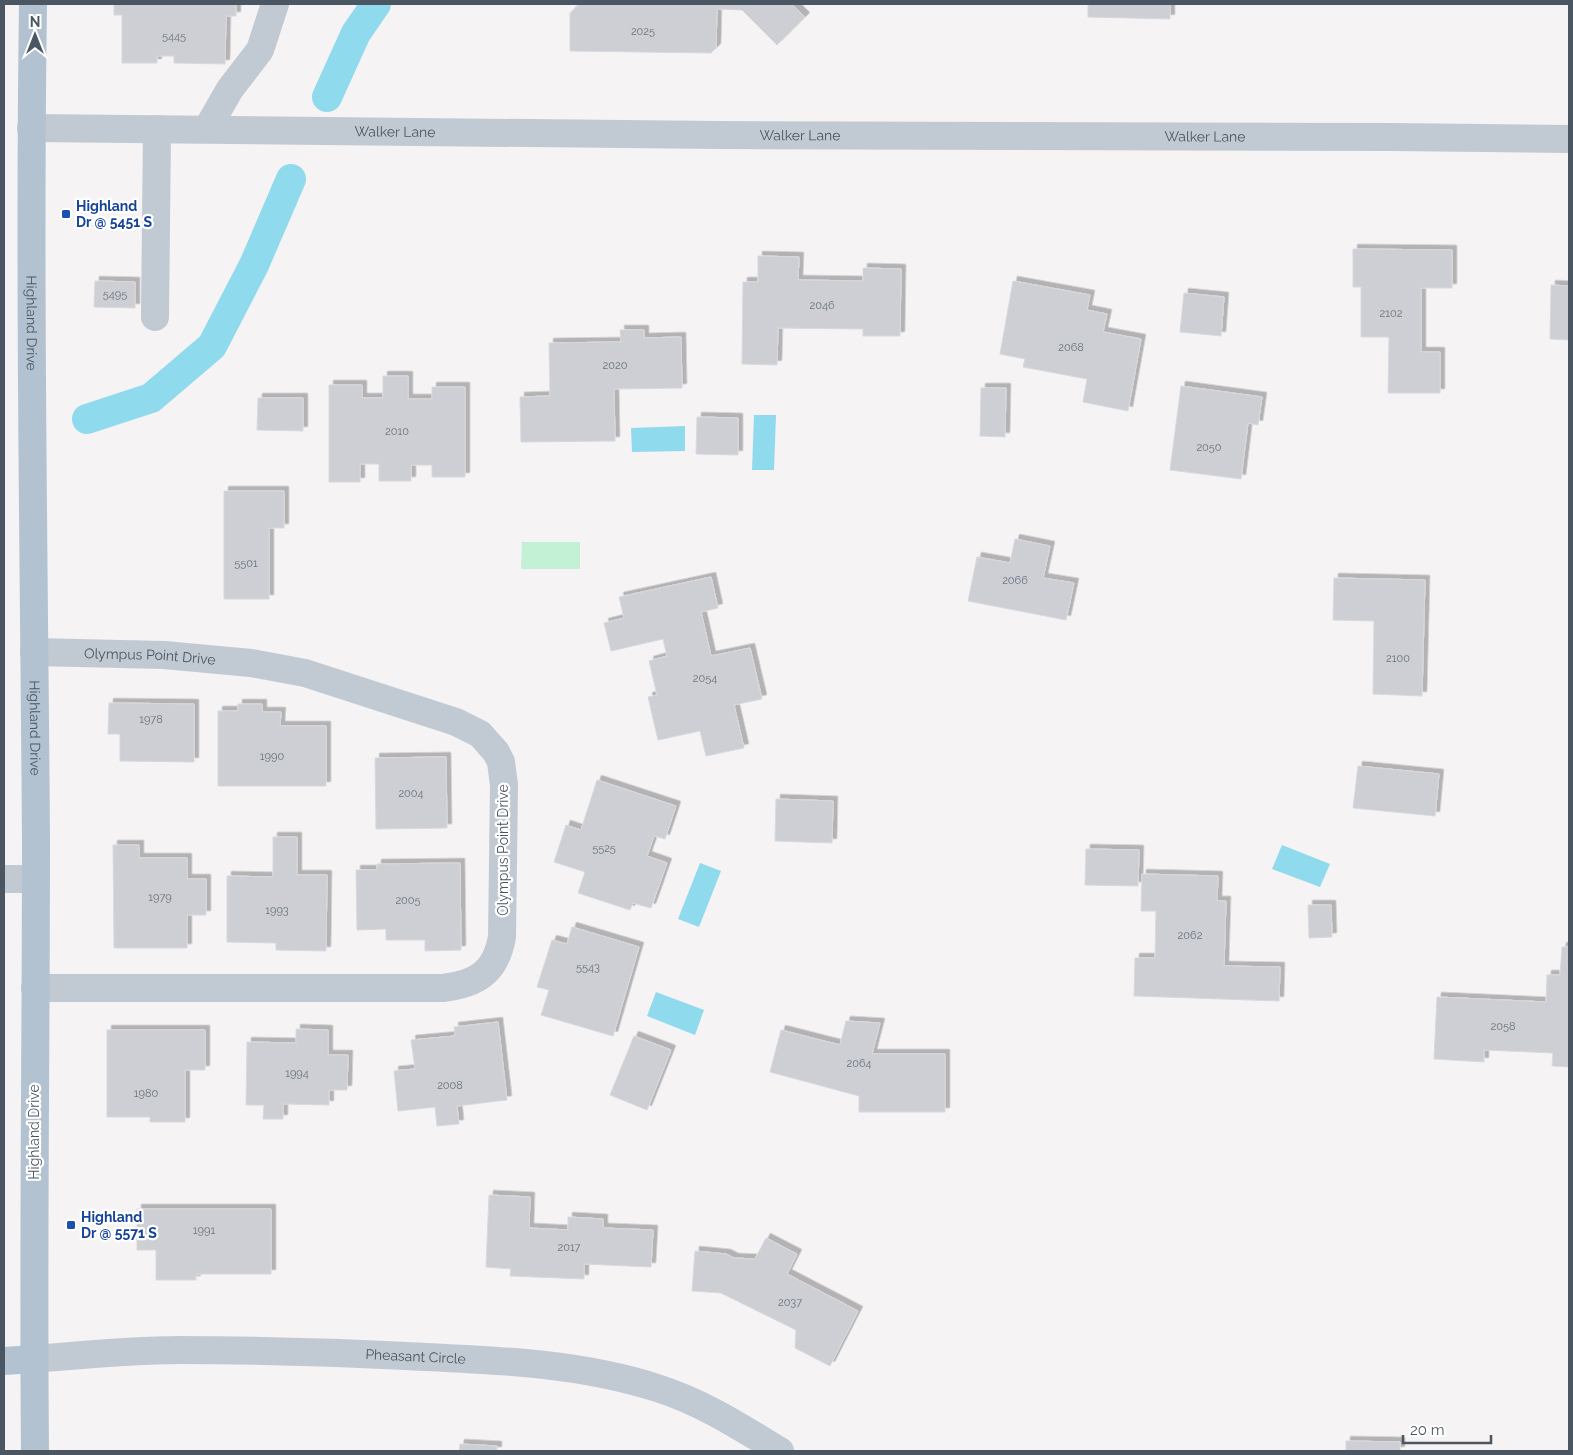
<svg xmlns="http://www.w3.org/2000/svg" width="1573" height="1455" viewBox="0 0 1573 1455" font-family="Raleway,sans-serif">
	<style>
		.green { fill: #c3f1d5 }
		.water { fill: #90daee }
		.lines { fill: none; stroke-linecap: round; stroke-linejoin: round }
		.canal { stroke: #90daee; stroke-width: 30 }
		.building { fill: #cdcfd5; stroke: #d7d9de; filter: url(#shadow) }
		.minor { stroke: #c1cad2; stroke-width: 28 }
		.major { stroke: #b3c2d1; stroke-width: 28 }
		.transit-dot { fill: #1a4fb4; stroke: #fff; stroke-width: 2 }
		.labels { text-anchor: middle; dominant-baseline: central; stroke-width: 4.5; stroke-linejoin: round; paint-order: stroke }
		.number-label { font-size: 11px; fill: #6b747e }
		.street-label { font-size: 14px; fill: #4a5661; stroke: #fff }
		.transit-label { font-size: 14px; font-weight: bold; fill: #164399; stroke: #fff; text-anchor: start }
	</style>
	<defs>
		<filter id="shadow"><feDropShadow dx="4.5" dy="-4.5" stdDeviation="0" flood-color="#0004"/></filter>
	</defs>
	<rect width="100%" height="100%" fill="#f5f3f3"/>
	<path class="green" d="M522 542H580V569H521Z"/>
	<path class="water" d="M754 415H776L774 470H752Z
		M685 426V451L632 452 631 428Z
		M1282 845 1330 864 1320 887 1272 869Z
		M700 863 721 871 699 927 678 919Z
		M656 992 704 1010 695 1035 647 1016Z"/>
	<g class="lines">
		<path class="canal" d="M327 97 356 33 376 4
			M87 419 151 398 212 346 254 265 291 179"/>
	</g>
	<path class="building" d="M114 4H236V16H226L225 64 174 63V56H157V63H122V15H114Z
		M580 4H792L805 17 777 45 742 10 717 9 716 48 711 53 570 51V13Z
		M1088 4H1170V19L1088 17Z
		M1353 249 1452 250V288H1421V352H1440V393H1388L1389 337H1361V287H1353Z
		M758 256 799 257 798 280 863 281V268L901 269 900 336H863V329L778 328 777 365 742 364 743 282H758Z
		M95 281 135 282V308L94 307Z
		M1013 281 1090 295 1087 310 1107 314 1103 332 1141 339 1128 411 1083 402 1087 379 1023 367 1025 359 1000 354Z
		M1551 285 1569 286V340L1550 339Z
		M1184 293 1224 297 1221 336 1180 332Z
		M620 330H644V338L681 337 682 388 614 389 615 441 521 442 520 397 550 396 549 343 621 342Z
		M383 376H408V399H432V387H465V477H432V465H411V481H379V464H360V482H329V385H362V398H383Z
		M1181 386 1262 397 1258 425 1248 423 1241 479 1170 470Z
		M981 388H1006L1005 437 980 436Z
		M258 398H303V431L257 430Z
		M697 417 738 418V455L696 454Z
		M224 491H284V528H269V599H224Z
		M1015 539 1050 546 1043 578 1074 583 1066 620 968 601 977 557 1010 563Z
		M711 577 718 608 701 612 711 656 750 648 762 699 734 705 744 748 706 756 700 731 658 740 648 697 657 695 649 661 667 656 663 639 611 651 604 623 624 618 619 597Z
		M1334 578 1425 580 1422 696 1373 694 1374 621 1333 620Z
		M109 703 194 704V762L120 761V734H108Z
		M238 704H262V712H281L280 726H326V786H218V711H238Z
		M446 757 447 828 376 829 375 758Z
		M1358 766 1439 774 1435 816 1353 808Z
		M597 780 676 806 665 839 654 836 647 856 667 863 651 908 633 903 630 910 578 893 585 872 554 862 566 825 581 830Z
		M776 799 833 801 832 843 775 841Z
		M273 837H297V875H327L326 951 276 950V943L227 942V876L273 877Z
		M113 845H139V858H187V879H206V915H187V948H114Z
		M1086 849 1139 850 1138 886 1085 885Z
		M460 863 461 950 425 951V940H386V929L357 930 356 870H377V864Z
		M1142 874 1218 876 1217 901H1226L1224 966 1280 967 1279 1001 1134 996 1135 958H1155L1156 911H1141Z
		M1308 905H1331L1332 937 1309 938Z
		M572 927 639 947 613 1036 541 1015 549 990 537 987 552 940 567 944Z
		M1562 947H1569V1067L1552 1066 1553 1053 1484 1050V1062L1434 1059 1437 997 1546 1002 1547 975H1560Z
		M846 1021 880 1023 872 1054H945V1112H859V1096L770 1072 781 1030 840 1045Z
		M498 1022 507 1100 457 1106 459 1124 437 1126 435 1107 398 1111 394 1071 415 1069 411 1040 455 1036 454 1027Z
		M296 1029 328 1030V1055H348L347 1090H329V1105L283 1104V1119H263L264 1105H246L247 1042 296 1043Z
		M107 1030H205V1070H185V1122H150V1117H107Z
		M634 1036 671 1050 647 1110 610 1095Z
		M489 1195 530 1197 529 1228 568 1230V1217L603 1219V1228L653 1230 651 1267 584 1264V1279L510 1276 511 1269 486 1267Z
		M137 1209H271V1274H196V1280H156V1250H137Z
		M766 1238 797 1254 787 1274 858 1311 830 1366 795 1348 796 1330 721 1293 692 1291 695 1251 726 1254 734 1258 755 1259Z
		M1346 1441 1400 1442V1451H1346Z
		M460 1444 497 1446V1451H459Z"/>
	<g class="lines">
		<g class="minor">
			<path id="s1" d="M31 128 718 135 1392 137 1569 139"/>
			<path d="M207 129 230 89 260 50 275 4"/>
			<path d="M155 317 157 129"/>
			<path id="s2" d="M34 652 164 655 251 663 305 673 456 722 480 734 496 752 501 762 504 785 502 937C496 972 477 984 443 988H35"/>
			<path d="M4 879H36"/>
			<path id="s3" d="M34 1359C82 1355 131 1350 180 1350 255 1350 331 1352 406 1356 491 1360 576 1362 657 1388 702 1402 740 1427 780 1451"/>
		</g>
		<g class="major">
			<path id="s4" d="M33 4C29 283 34 561 36 840 36 1044 33 1248 35 1451"/>
			<path d="M4 1361 34 1359"/>
		</g>
	</g>
	<g class="transit-dot">
		<rect x="61" y="209" width="10" height="10" rx="2.5"/>
		<rect x="66" y="1220" width="10" height="10" rx="2.5"/>
	</g>
	<g class="labels">
		<g class="number-label">
			<text x="643" y="31">2025</text>
			<text x="174" y="36">5445</text>
			<text x="115" y="294">5495</text>
			<text x="822" y="305">2046</text>
			<text x="1391" y="313">2102</text>
			<text x="1071" y="347">2068</text>
			<text x="615" y="365">2020</text>
			<text x="397" y="431">2010</text>
			<text x="1209" y="447">2050</text>
			<text x="246" y="563">5501</text>
			<text x="1015" y="580">2066</text>
			<text x="1398" y="658">2100</text>
			<text x="705" y="678">2054</text>
			<text x="151" y="719">1978</text>
			<text x="272" y="756">1990</text>
			<text x="411" y="793">2004</text>
			<text x="604" y="848">5525</text>
			<text x="160" y="897">1979</text>
			<text x="408" y="900">2005</text>
			<text x="277" y="910">1993</text>
			<text x="1190" y="935">2062</text>
			<text x="588" y="967">5543</text>
			<text x="1503" y="1026">2058</text>
			<text x="859" y="1063">2064</text>
			<text x="297" y="1073">1994</text>
			<text x="450" y="1085">2008</text>
			<text x="146" y="1093">1980</text>
			<text x="204" y="1230">1991</text>
			<text x="569" y="1247">2017</text>
			<text x="790" y="1302">2037</text>
		</g>
		<g class="street-label">
			<text stroke="none"><textPath href="#s1" startOffset="364">Walker Lane</textPath></text>
			<text stroke="none"><textPath href="#s1" startOffset="769">Walker Lane</textPath></text>
			<text stroke="none"><textPath href="#s1" startOffset="1174">Walker Lane</textPath></text>
			<text stroke="none"><textPath href="#s4" startOffset="319">Highland Drive</textPath></text>
			<text stroke="none"><textPath href="#s2" startOffset="116">Olympus Point Drive</textPath></text>
			<text stroke="none"><textPath href="#s4" startOffset="724">Highland Drive</textPath></text>
			<text transform="translate(503 850) rotate(-90)">Olympus Point Drive</text>
			<text transform="translate(34 1132) rotate(-90)">Highland Drive</text>
			<text stroke="none"><textPath href="#s3" startOffset="382">Pheasant Circle</textPath></text>
		</g>
		<g class="transit-label">
			<text x="76" y="206">Highland<tspan x="76" dy="16">Dr @ 5451 S</tspan></text>
			<text x="81" y="1217">Highland<tspan x="81" dy="16">Dr @ 5571 S</tspan></text>
		</g>
	</g>
	<rect width="1573" height="1455" fill="none" stroke="#4a5661" stroke-width="10"/>
	<g transform="translate(35 35)" stroke="#ffffff" stroke-width="4" paint-order="stroke">
	<path d="M0-4L9 19L0 12L-9 19Z" fill="#4a5661"/>
	<text y="-8" font-size="14" font-weight="bold" text-anchor="middle" fill="#4a5661">N</text>
	</g>
	<path d="M1403 1435v8h88v-8" fill="none" stroke="#4a5661" stroke-width="2.5"/>
	<text x="1410" y="1435" font-size="15" fill="#4a5661" stroke="#ffffff" stroke-width="4" paint-order="stroke">20 m</text>
</svg>
